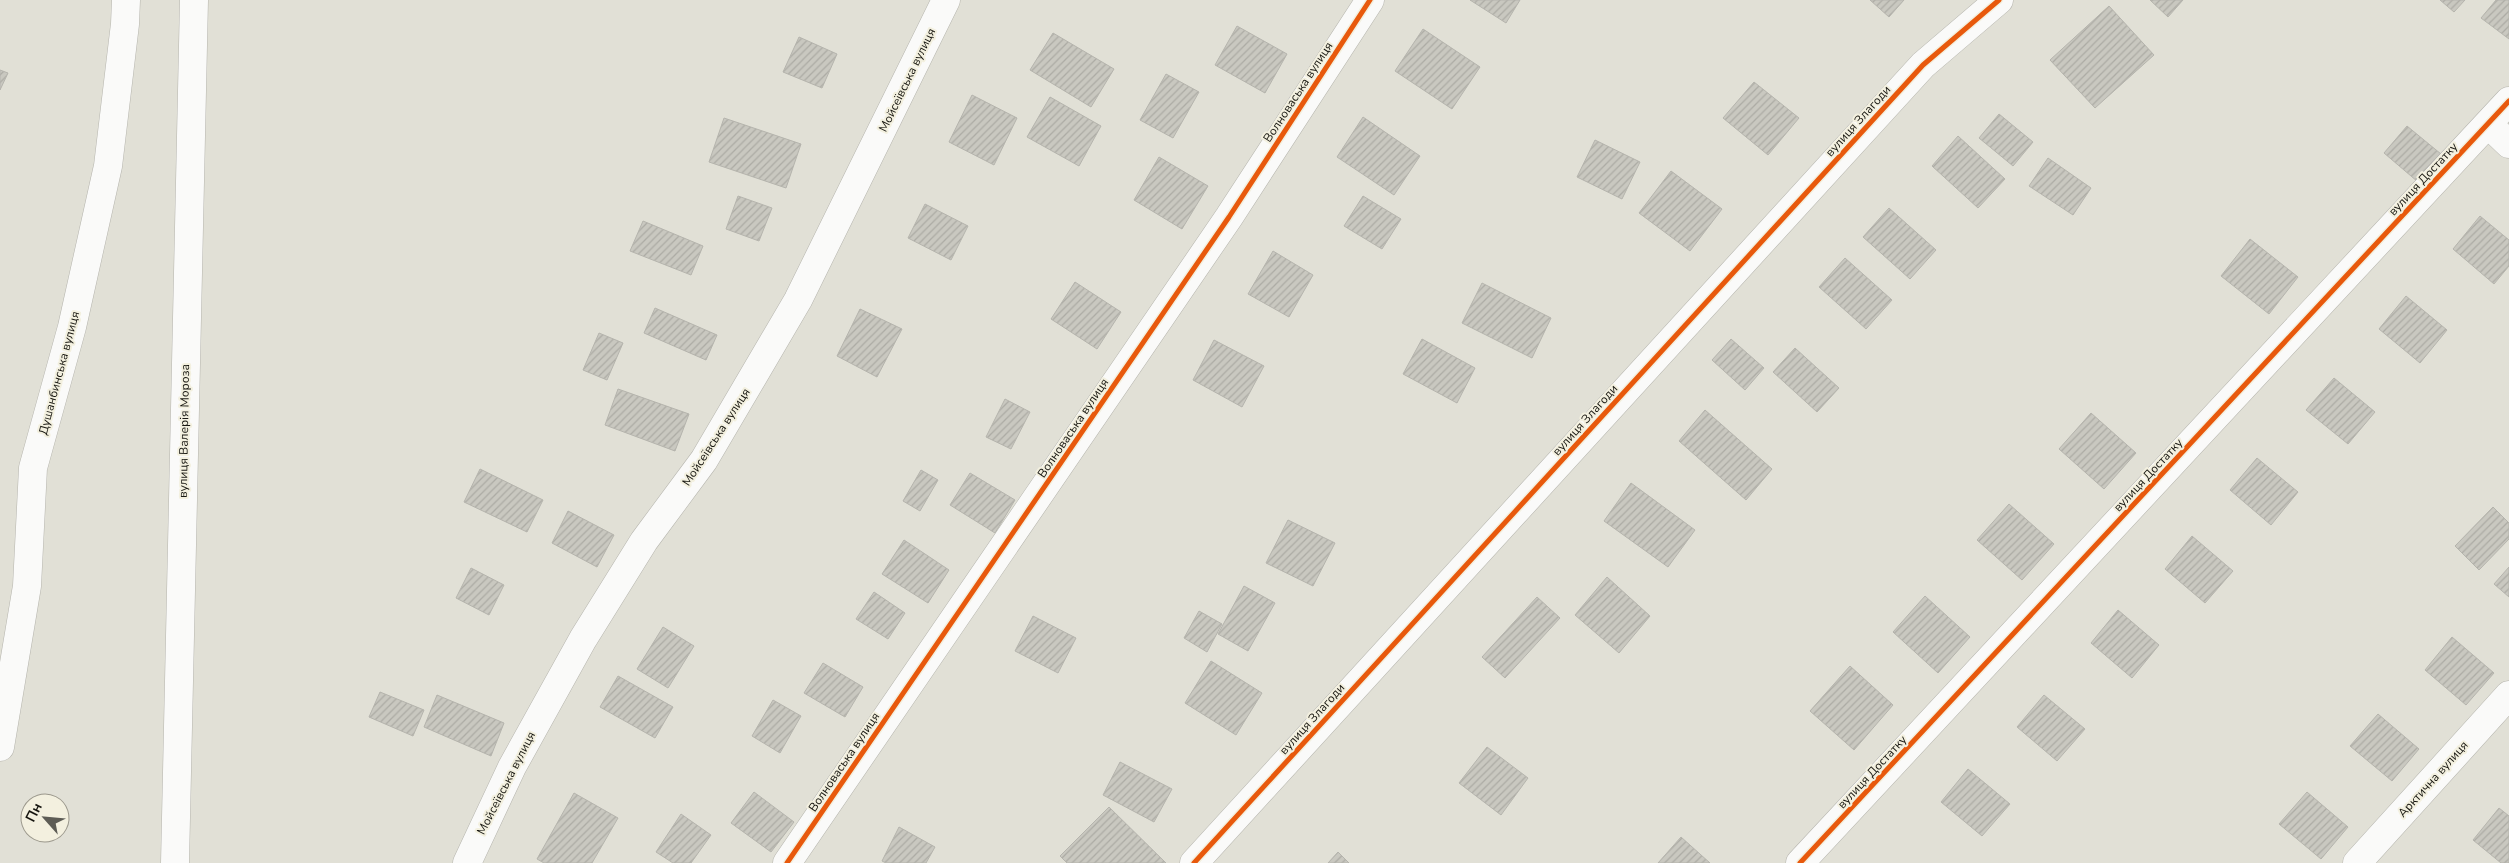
<svg xmlns="http://www.w3.org/2000/svg" width="2509" height="863" viewBox="0 0 2509 863" font-family="'Nunito Sans',sans-serif">
	<style>
		.building { fill: url(#building-hatch); stroke: #b5b4ad }
		.lines { fill: none; stroke-linecap: round; stroke-linejoin: round }
		.street-casing { stroke: #b5b4ad; stroke-width: 29 }
		.street { stroke: #fafaf9; stroke-width: 28 }
		.cycleway-casing { stroke: #f3f0df; stroke-width: 8 }
		.cycleway { stroke: #e8590c; stroke-width: 5 }
		.labels { text-anchor: middle; dominant-baseline: central; stroke-width: 4; stroke-linejoin: round; paint-order: stroke }
		.street-label { font-size: 12px; fill: #16150f; stroke: #f3f0df }
	</style>
	<defs>
		<pattern id="building-hatch" width="6" height="6" patternUnits="userSpaceOnUse" patternTransform="scale(1.25)"><rect width="6" height="6" fill="#c9c8c0"/><path d="M-1 1l2-2M0 6l6-6M5 7l2-2" fill="none" stroke="#acaba4"/></pattern>
	</defs>
	<rect width="100%" height="100%" fill="#e1e0d6"/>
	<path class="building" d="M1470 0H1520L1506 23Z
		M1870 0H1904L1889 17Z
		M2150 0H2183L2168 17Z
		M2440 0H2465L2454 12Z
		M2496 0H2509V39L2481 18Z
		M2109 6 2154 55 2095 108 2050 60Z
		M1237 26 1287 54 1265 93 1215 65Z
		M1423 29 1480 67 1452 109 1395 71Z
		M1053 33 1114 69 1091 107 1030 70Z
		M799 37 837 54 822 88 783 72Z
		M0 70 8 73 0 90Z
		M1166 74 1199 92 1173 138 1140 120Z
		M1754 82 1799 118 1768 155 1723 118Z
		M972 95 1017 118 994 165 949 142Z
		M1050 97 1101 126 1079 166 1027 137Z
		M1999 114 2033 142 2013 166 1979 138Z
		M1363 117 1420 156 1394 195 1337 157Z
		M724 118 801 144 786 188 709 162Z
		M2407 126 2441 154 2418 182 2384 153Z
		M1958 136 2005 179 1978 208 1932 166Z
		M1595 140 1640 162 1622 199 1577 177Z
		M1159 157 1208 186 1182 229 1134 200Z
		M2048 158 2091 188 2073 215 2029 186Z
		M1671 171 1722 209 1690 251 1639 213Z
		M738 196 772 208 759 241 726 229Z
		M1363 196 1401 219 1382 249 1344 226Z
		M925 204 968 226 951 260 908 238Z
		M1889 208 1936 250 1910 279 1863 237Z
		M2480 216 2509 240V266L2494 284 2453 249Z
		M643 221 703 246 691 275 630 251Z
		M2250 239 2298 277 2269 314 2221 276Z
		M1273 251 1313 275 1289 317 1248 294Z
		M1845 258 1892 300 1866 329 1819 287Z
		M1075 282 1121 312 1097 349 1051 319Z
		M1482 283 1551 318 1532 358 1462 323Z
		M2406 296 2447 330 2420 363 2379 329Z
		M655 308 717 335 706 360 644 333Z
		M860 309 902 329 877 377 837 356Z
		M599 333 623 343 607 380 583 370Z
		M1422 339 1475 368 1457 403 1403 374Z
		M1731 339 1764 368 1745 390 1712 360Z
		M1214 340 1264 366 1242 407 1193 380Z
		M1795 348 1839 388 1817 412 1773 372Z
		M2334 378 2375 412 2348 444 2306 410Z
		M618 389 689 414 675 451 605 425Z
		M1005 399 1030 412 1011 449 986 437Z
		M1705 410 1772 469 1746 500 1679 441Z
		M2091 413 2136 453 2104 489 2059 449Z
		M2257 458 2298 492 2271 525 2230 490Z
		M480 469 543 500 527 532 464 502Z
		M921 470 938 480 920 511 903 501Z
		M970 473 1015 500 995 533 950 505Z
		M1631 483 1695 530 1668 567 1604 521Z
		M2009 504 2054 544 2022 580 1977 540Z
		M2493 507 2509 523V539L2479 570 2455 546Z
		M568 511 614 535 597 567 552 543Z
		M1288 520 1335 543 1313 586 1266 563Z
		M2192 536 2233 571 2205 603 2165 569Z
		M904 540 949 570 928 603 882 574Z
		M2509 567V597L2494 584Z
		M471 568 504 585 489 615 456 598Z
		M1607 577 1650 616 1619 653 1575 615Z
		M1244 586 1275 603 1248 651 1218 634Z
		M874 592 905 613 888 639 856 619Z
		M1925 596 1970 637 1938 673 1893 632Z
		M1537 597 1560 618 1505 678 1482 657Z
		M2118 610 2159 645 2132 678 2091 643Z
		M1199 611 1222 624 1207 652 1184 638Z
		M1033 616 1076 638 1058 673 1015 651Z
		M663 627 694 646 668 688 637 669Z
		M2452 637 2494 673 2466 705 2425 670Z
		M1211 661 1262 693 1236 735 1185 703Z
		M823 663 863 687 845 717 804 693Z
		M1850 666 1893 705 1854 750 1810 711Z
		M618 676 673 707 655 738 600 707Z
		M380 692 424 710 413 736 369 717Z
		M437 695 504 723 491 756 424 727Z
		M2044 695 2085 729 2057 761 2017 727Z
		M773 700 801 716 780 753 752 736Z
		M2378 714 2419 749 2392 781 2350 746Z
		M1487 747 1528 778 1501 815 1459 783Z
		M1120 762 1172 789 1154 822 1103 795Z
		M1968 769 2010 804 1982 836 1941 802Z
		M754 792 794 822 771 852 731 823Z
		M2307 792 2348 827 2321 859 2279 824Z
		M574 793 618 818 592 863H544L537 859Z
		M1109 807 1166 863H1067L1060 856Z
		M2499 808 2509 816V863H2501L2473 840Z
		M681 814 711 835 691 863H673L656 852Z
		M899 827 935 847 926 863H886L882 861Z
		M1681 837 1710 863H1658Z
		M1338 852 1349 863H1328Z"/>
	<g class="lines">
		<defs>
			<path id="street" d="M2488 124 2509 144
				M0 747 27 586 33 468 72 327 108 166 125 24 126 0
				M175 863 194 0
				M467 863 512 767 583 639 644 541 704 460 798 300 946 0
				M787 863 1229 217 1370 0
				M1194 863 1923 65 1999 0
				M1800 863 2509 101
				M2357 863 2509 695"/>
		</defs>
		<use href="#street" class="street-casing"/>
		<use href="#street" class="street"/>
		<defs>
			<path id="cycleway" d="M787 863 1229 217 1370 0
				M1194 863 1923 65 1999 0
				M1800 863 2509 101"/>
		</defs>
		<use href="#cycleway" class="cycleway-casing"/>
		<use href="#cycleway" class="cycleway"/>
	</g>
	<g class="labels">
		<g class="street-label">
			<text transform="translate(907 80) rotate(-64)">Мойсеївська вулиця</text>
			<text transform="translate(1298 92) rotate(-57)">Волноваська вулиця</text>
			<text transform="translate(1858 121) rotate(-48)">вулиця Злагоди</text>
			<text transform="translate(2423 179) rotate(-47)">вулиця Достатку</text>
			<text transform="translate(59 373) rotate(-75)">Душанбинська вулиця</text>
			<text transform="translate(1585 420) rotate(-48)">вулиця Злагоди</text>
			<text transform="translate(1073 428) rotate(-56)">Волноваська вулиця</text>
			<text transform="translate(184 431) rotate(-89)">вулиця Валерія Мороза</text>
			<text transform="translate(716 437) rotate(-57)">Мойсеївська вулиця</text>
			<text transform="translate(2148 475) rotate(-47)">вулиця Достатку</text>
			<text transform="translate(1312 719) rotate(-48)">вулиця Злагоди</text>
			<text transform="translate(844 762) rotate(-56)">Волноваська вулиця</text>
			<text transform="translate(1872 772) rotate(-47)">вулиця Достатку</text>
			<text transform="translate(2433 779) rotate(-48)">Арктична вулиця</text>
			<text transform="translate(506 783) rotate(-63)">Мойсеївська вулиця</text>
		</g>
	</g>
	<g transform="translate(45 818) rotate(297)"><circle r="24" fill="#f3f0df" stroke="#9b988c"/>
	<path d="M0-4L9 19L0 12L-9 19Z" fill="#5d5c55"/>
	<text y="-8" font-size="14" font-weight="bold" text-anchor="middle" fill="#16150f">Пн</text>
	</g>
</svg>
